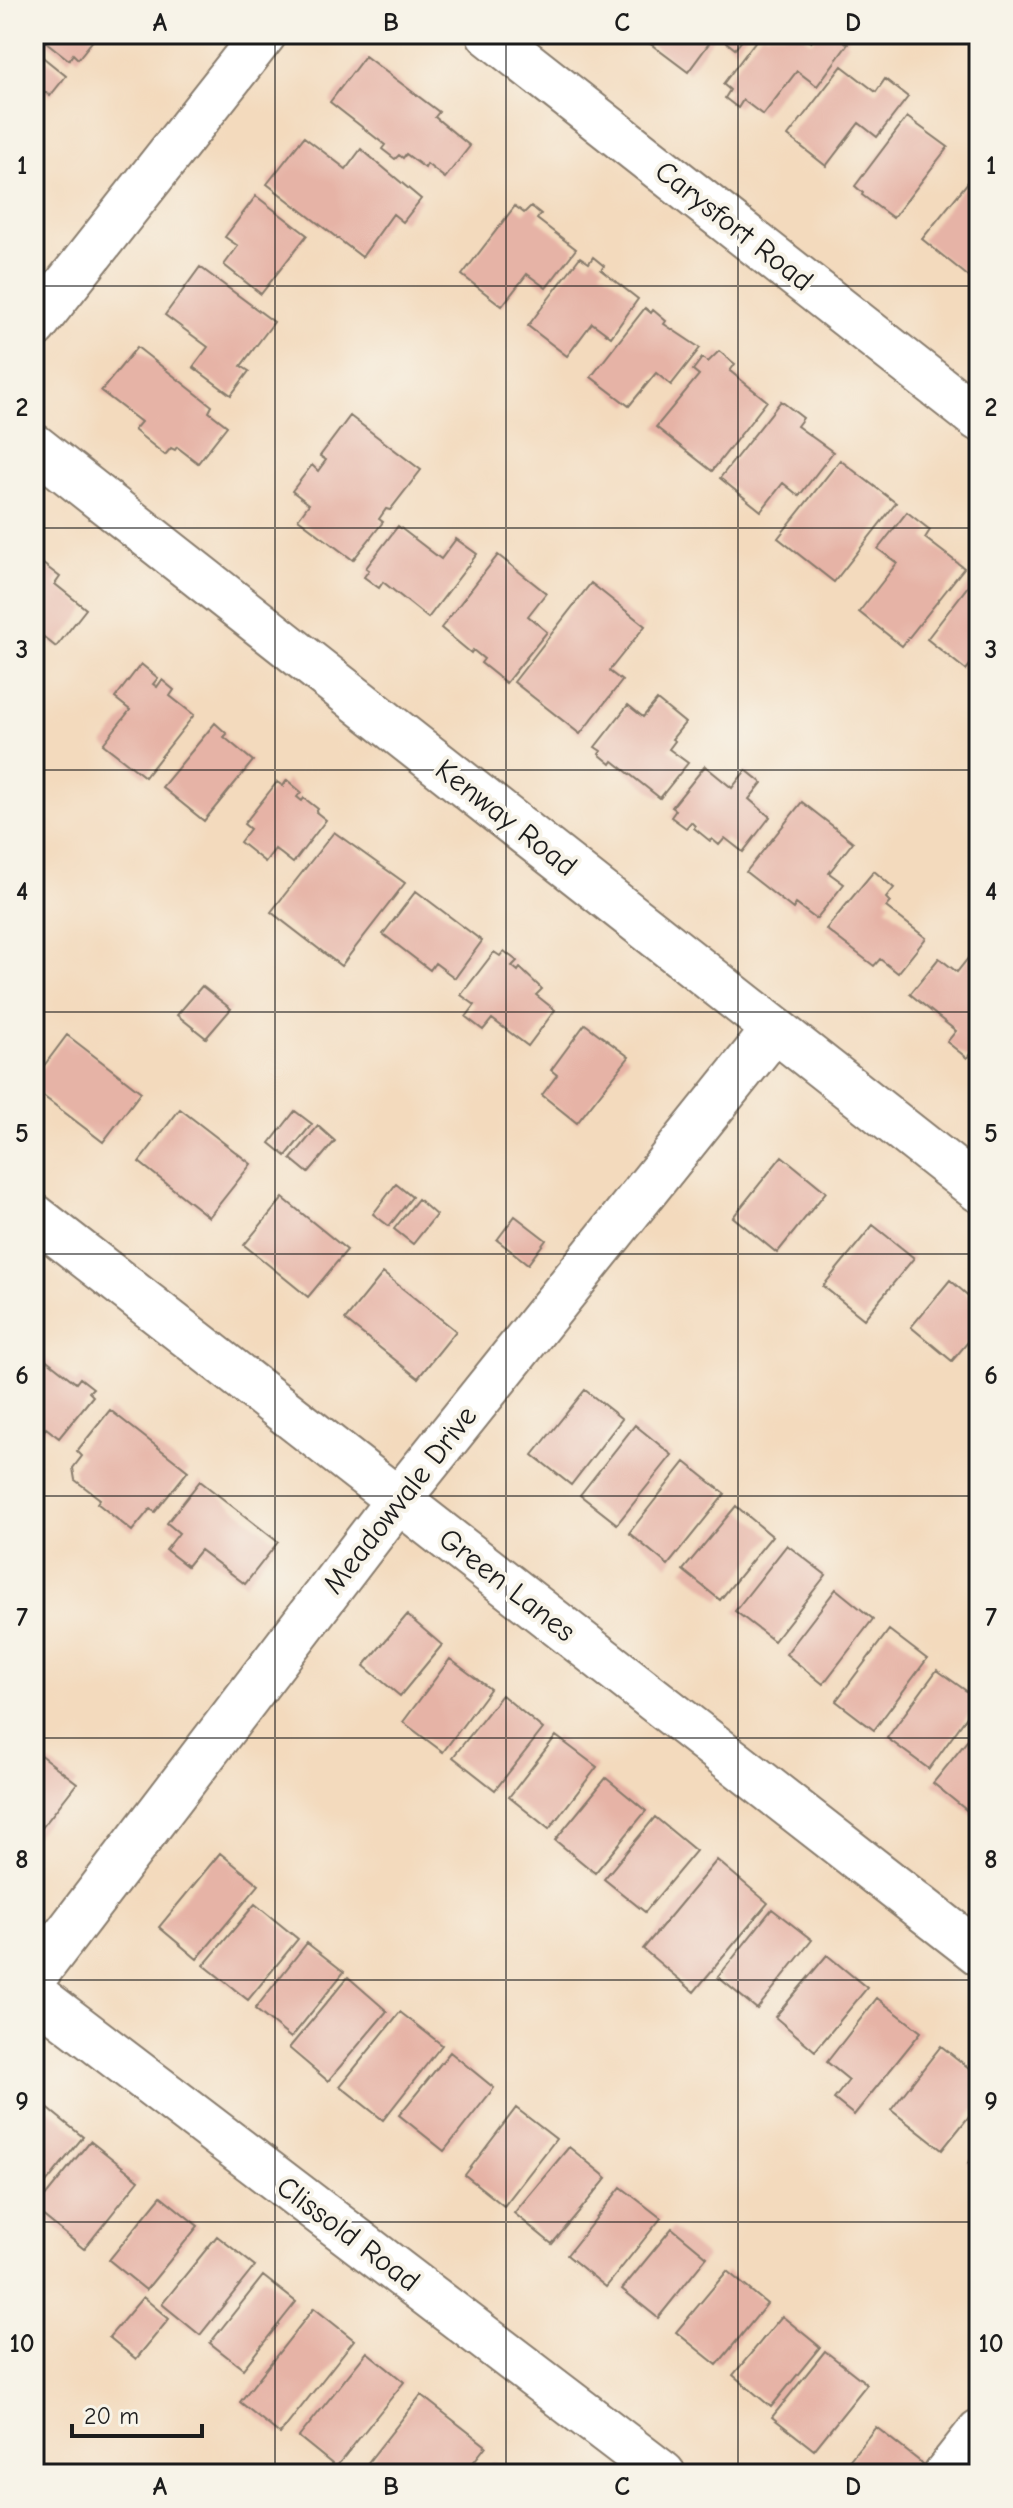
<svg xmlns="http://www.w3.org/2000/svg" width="1013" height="2508" viewBox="0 0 1013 2508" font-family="'Comic Neue',sans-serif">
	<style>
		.building { fill: #e6b3a6 }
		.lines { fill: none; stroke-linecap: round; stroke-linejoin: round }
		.minor-casing { stroke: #887b6c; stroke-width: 48 }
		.minor { stroke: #fff; stroke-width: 44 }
		.grid { fill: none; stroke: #1c1c1c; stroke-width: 2; stroke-opacity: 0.55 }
		.labels { text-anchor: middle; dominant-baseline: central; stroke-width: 8; stroke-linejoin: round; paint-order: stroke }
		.street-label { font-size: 30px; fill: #1c1c1c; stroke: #f7f3e8 }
		.neatline { fill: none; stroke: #1c1c1c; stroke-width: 3 }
		.grid-label { font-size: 26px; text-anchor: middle; font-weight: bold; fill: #1c1c1c }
	</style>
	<rect width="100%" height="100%" fill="#f7f3e8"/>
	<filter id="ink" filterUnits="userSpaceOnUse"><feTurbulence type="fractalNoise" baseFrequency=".0125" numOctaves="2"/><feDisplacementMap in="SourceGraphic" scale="16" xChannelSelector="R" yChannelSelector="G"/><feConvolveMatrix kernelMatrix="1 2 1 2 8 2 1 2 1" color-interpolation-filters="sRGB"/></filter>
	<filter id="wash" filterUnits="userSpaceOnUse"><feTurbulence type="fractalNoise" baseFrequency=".006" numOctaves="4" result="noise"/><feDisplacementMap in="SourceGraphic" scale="32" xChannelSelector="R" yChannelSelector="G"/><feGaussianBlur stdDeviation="1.8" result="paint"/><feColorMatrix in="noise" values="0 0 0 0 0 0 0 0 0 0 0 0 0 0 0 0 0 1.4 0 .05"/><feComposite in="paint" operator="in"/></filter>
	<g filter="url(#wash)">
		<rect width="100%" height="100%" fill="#f3dabd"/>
		<g id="blocks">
			<path class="building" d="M36 34H90L94 39 78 59 73 54 69 60Z
				M654 34H747L735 49 716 34 688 72 648 42Z
				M761 34H801L811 42 818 34H851L845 42 848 44 817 86 797 71 763 115 743 100 738 108 725 98 730 90 723 84Z
				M34 50 66 76 50 96 45 92 34 107Z
				M365 56 439 112 435 117 470 146 445 178 427 164 425 168 406 154 403 158 399 155 395 159 382 149 385 145 330 102Z
				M842 66 876 92 885 79 908 97 877 137 859 123 826 166 788 136Z
				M907 117 948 147 893 218 862 195 863 193 855 186Z
				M304 137 346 169 361 149 421 199 403 222 393 214 362 257 267 184Z
				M977 171 979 172V285L922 239Z
				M256 196 307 235 261 294 224 265 238 246 225 237Z
				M515 206 524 213 531 206 541 214 537 219 576 249 546 288 527 274 502 306 462 275Z
				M580 257 589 263 593 257 604 266 601 270 638 299 611 337 592 323 567 356 528 326Z
				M200 267 274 322 241 366 249 371 231 395 193 367 208 347 165 315Z
				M645 308 651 313 653 310 666 321 664 324 700 348 671 385 656 373 629 406 591 377Z
				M137 347 212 406 209 412 227 426 198 463 177 447 175 450 171 448 165 455 134 430 141 422 101 391Z
				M719 351 735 364 730 371 767 401 712 471 656 427 699 375 693 370 702 358 708 362Z
				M781 401 803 418 797 426 833 452 799 496 783 483 761 511 720 478Z
				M350 416 421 470 390 510 386 509 379 519 383 522 353 560 298 519 309 504 292 491 312 465 318 471 326 460 320 456Z
				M840 460 896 503 834 582 778 538Z
				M907 512 930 530 925 538 964 568 902 646 859 612 897 563 878 549Z
				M398 526 441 559 456 539 477 554 428 618 383 582 379 588 364 577 369 570 366 568Z
				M498 555 546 593 528 616 547 632 506 683 481 663 484 659 473 650 471 653 441 628Z
				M34 557 60 577 55 584 86 609 56 647 34 629Z
				M979 572V654L966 670 927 639Z
				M591 583 645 626 609 671 622 681 580 734 514 682Z
				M141 664 158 678 153 684 157 687 162 680 174 690 170 696 194 715 145 777 103 744 130 710 115 698Z
				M657 700 685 723 672 739 675 741 669 749 688 763 660 798 613 761 611 764 599 754 601 751 595 747 628 705 643 717Z
				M215 723 227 734 224 737 253 761 204 821 162 787Z
				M705 766 732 788 746 770 762 783 749 799 770 817 743 852 725 838 719 845 712 839 710 841 694 828 695 826 691 822 686 828 671 817 676 810 672 807Z
				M287 780 301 792 297 797 302 801 304 798 318 809 316 812 326 820 293 863 275 849 265 862 240 842 250 829 244 824 277 782 283 786Z
				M802 802 853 842 829 873 844 884 816 919 796 904 793 909 746 872Z
				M334 832 405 883 341 966 271 912Z
				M874 871 894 888 886 898 890 902 886 907 926 938 898 973 880 959 874 966 826 929Z
				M416 891 482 941 455 978 435 963 430 970 383 934Z
				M977 947 979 949V1042L967 1058 947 1042 956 1031 910 994 939 958 957 972Z
				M504 951 517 961 512 966 518 971 520 968 542 989 536 995 555 1010 528 1046 492 1019 483 1030 466 1017 475 1005 461 995 494 952 500 956Z
				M202 986 231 1009 206 1038 177 1015Z
				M585 1024 629 1057 577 1123 542 1095 557 1075 551 1070Z
				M67 1035 141 1092 103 1142 34 1089V1079Z
				M180 1109 251 1164 209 1217 139 1162Z
				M295 1111 312 1124 286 1156 270 1143Z
				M318 1126 335 1141 308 1173 291 1159Z
				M782 1156 826 1192 777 1253 733 1217Z
				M396 1184 412 1197 389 1226 373 1214Z
				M283 1198 347 1250 308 1297 244 1245Z
				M418 1199 436 1215 413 1244 394 1229Z
				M515 1216 546 1240 528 1264 497 1240Z
				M873 1225 914 1258 864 1319 823 1286Z
				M383 1273 456 1331 418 1378 345 1320Z
				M950 1280 979 1305V1329L952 1361 911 1327Z
				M34 1350 76 1383 80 1378 93 1388 89 1392 93 1396 59 1438 46 1428 34 1444Z
				M585 1390 622 1419 571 1485 533 1455Z
				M110 1410 188 1471 155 1512 150 1509 132 1531 97 1503 100 1499 75 1480 73 1468 82 1456 77 1451Z
				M635 1425 672 1455 617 1524 580 1495Z
				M685 1462 725 1494 668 1565 629 1533Z
				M200 1481 278 1542 245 1584 200 1550 187 1566 166 1550 179 1533 167 1523Z
				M736 1506 772 1536 720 1600 683 1570Z
				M787 1545 826 1575 774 1641 735 1611Z
				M836 1589 873 1619 823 1684 786 1654Z
				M407 1615 442 1645 400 1696 364 1666Z
				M889 1630 927 1659 874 1730 836 1701Z
				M450 1659 490 1689 443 1752 403 1722Z
				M937 1670 979 1700 929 1769 887 1738Z
				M502 1695 543 1729 495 1790 453 1757Z
				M979 1726V1812L975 1817 933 1783Z
				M556 1736 597 1767 549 1829 509 1797Z
				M39 1754 77 1783 34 1838V1761Z
				M606 1778 646 1811 595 1873 555 1840Z
				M655 1817 696 1851 645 1912 604 1879Z
				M220 1853 259 1885 197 1959 159 1927Z
				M717 1860 768 1903 694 1992 643 1949Z
				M255 1904 298 1939 248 2000 204 1965Z
				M772 1909 812 1940 757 2009 718 1977Z
				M307 1943 344 1972 291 2038 255 2009Z
				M827 1955 867 1988 815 2051 775 2017Z
				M348 1977 387 2011 328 2081 289 2048Z
				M877 1998 921 2032 854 2115 834 2099 849 2080 827 2062Z
				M400 2012 442 2045 383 2120 340 2086Z
				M941 2046 979 2076V2104L942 2150 891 2110Z
				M450 2052 494 2088 444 2151 399 2115Z
				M40 2102 83 2137 34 2198V2109Z
				M516 2108 556 2139 504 2206 465 2175Z
				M90 2141 139 2180 84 2249 35 2209Z
				M569 2147 607 2178 552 2244 514 2213Z
				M979 2150V2172L968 2163Z
				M621 2187 661 2218 606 2287 567 2255Z
				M161 2196 198 2226 146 2290 109 2260Z
				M672 2228 707 2257 658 2318 622 2289Z
				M217 2236 255 2266 200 2335 162 2304Z
				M727 2271 767 2304 717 2365 676 2332Z
				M263 2276 296 2302 243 2369 210 2343Z
				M143 2297 169 2319 136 2359 109 2337Z
				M314 2308 354 2340 280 2434 240 2402Z
				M782 2316 820 2347 771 2407 733 2375Z
				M825 2351 867 2384 814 2450 772 2417Z
				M367 2352 404 2382 336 2467 299 2437Z
				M421 2395 486 2446 464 2474H359Z
				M876 2427 923 2464 915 2474 840 2472Z
				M494 2462 508 2474H484Z"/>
		</g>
	</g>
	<g filter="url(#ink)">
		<use href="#blocks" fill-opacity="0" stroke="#887b6c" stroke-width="2"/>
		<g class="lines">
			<defs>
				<path id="minor" d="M489 34 979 419
					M34 326 264 34
					M34 446 979 1190
					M34 1216 979 1953
					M34 1977 398 1500 774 1030
					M34 1994 663 2474
					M946 2474 979 2432"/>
			</defs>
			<use href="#minor" class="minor-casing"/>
			<use href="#minor" class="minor"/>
		</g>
	</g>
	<path class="grid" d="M275 34V2474M506 34V2474M738 34V2474M34 286H979M34 528H979M34 770H979M34 1012H979M34 1254H979M34 1496H979M34 1738H979M34 1980H979M34 2222H979"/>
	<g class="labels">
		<g class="street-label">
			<text transform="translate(734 226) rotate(38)">Carysfort Road</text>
			<text transform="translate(506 818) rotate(38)">Kenway Road</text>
			<text transform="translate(400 1500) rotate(-52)">Meadowvale Drive</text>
			<text transform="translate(507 1585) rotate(38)">Green Lanes</text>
			<text transform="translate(348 2234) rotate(37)">Clissold Road</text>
		</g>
	</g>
	<rect width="1013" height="2508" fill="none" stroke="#f7f3e8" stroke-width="88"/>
	<path d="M72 2424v12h130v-12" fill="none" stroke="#1c1c1c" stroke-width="4"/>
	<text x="84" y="2424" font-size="24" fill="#1c1c1c" stroke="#f7f3e8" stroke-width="6" paint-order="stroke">20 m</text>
	<rect x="44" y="44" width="925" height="2420" class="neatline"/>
	<g class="grid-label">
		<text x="160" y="31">A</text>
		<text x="391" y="31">B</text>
		<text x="622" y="31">C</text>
		<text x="853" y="31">D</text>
		<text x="22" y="174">1</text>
		<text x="991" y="174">1</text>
		<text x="22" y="416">2</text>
		<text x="991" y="416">2</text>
		<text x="22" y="658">3</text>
		<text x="991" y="658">3</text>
		<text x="22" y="900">4</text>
		<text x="991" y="900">4</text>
		<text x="22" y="1142">5</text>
		<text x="991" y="1142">5</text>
		<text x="22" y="1384">6</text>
		<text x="991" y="1384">6</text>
		<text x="22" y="1626">7</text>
		<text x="991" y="1626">7</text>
		<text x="22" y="1868">8</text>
		<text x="991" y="1868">8</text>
		<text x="22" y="2110">9</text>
		<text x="991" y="2110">9</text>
		<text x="22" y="2352">10</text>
		<text x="991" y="2352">10</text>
		<text x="160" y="2495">A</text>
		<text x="391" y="2495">B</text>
		<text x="622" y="2495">C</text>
		<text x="853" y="2495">D</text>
	</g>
</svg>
